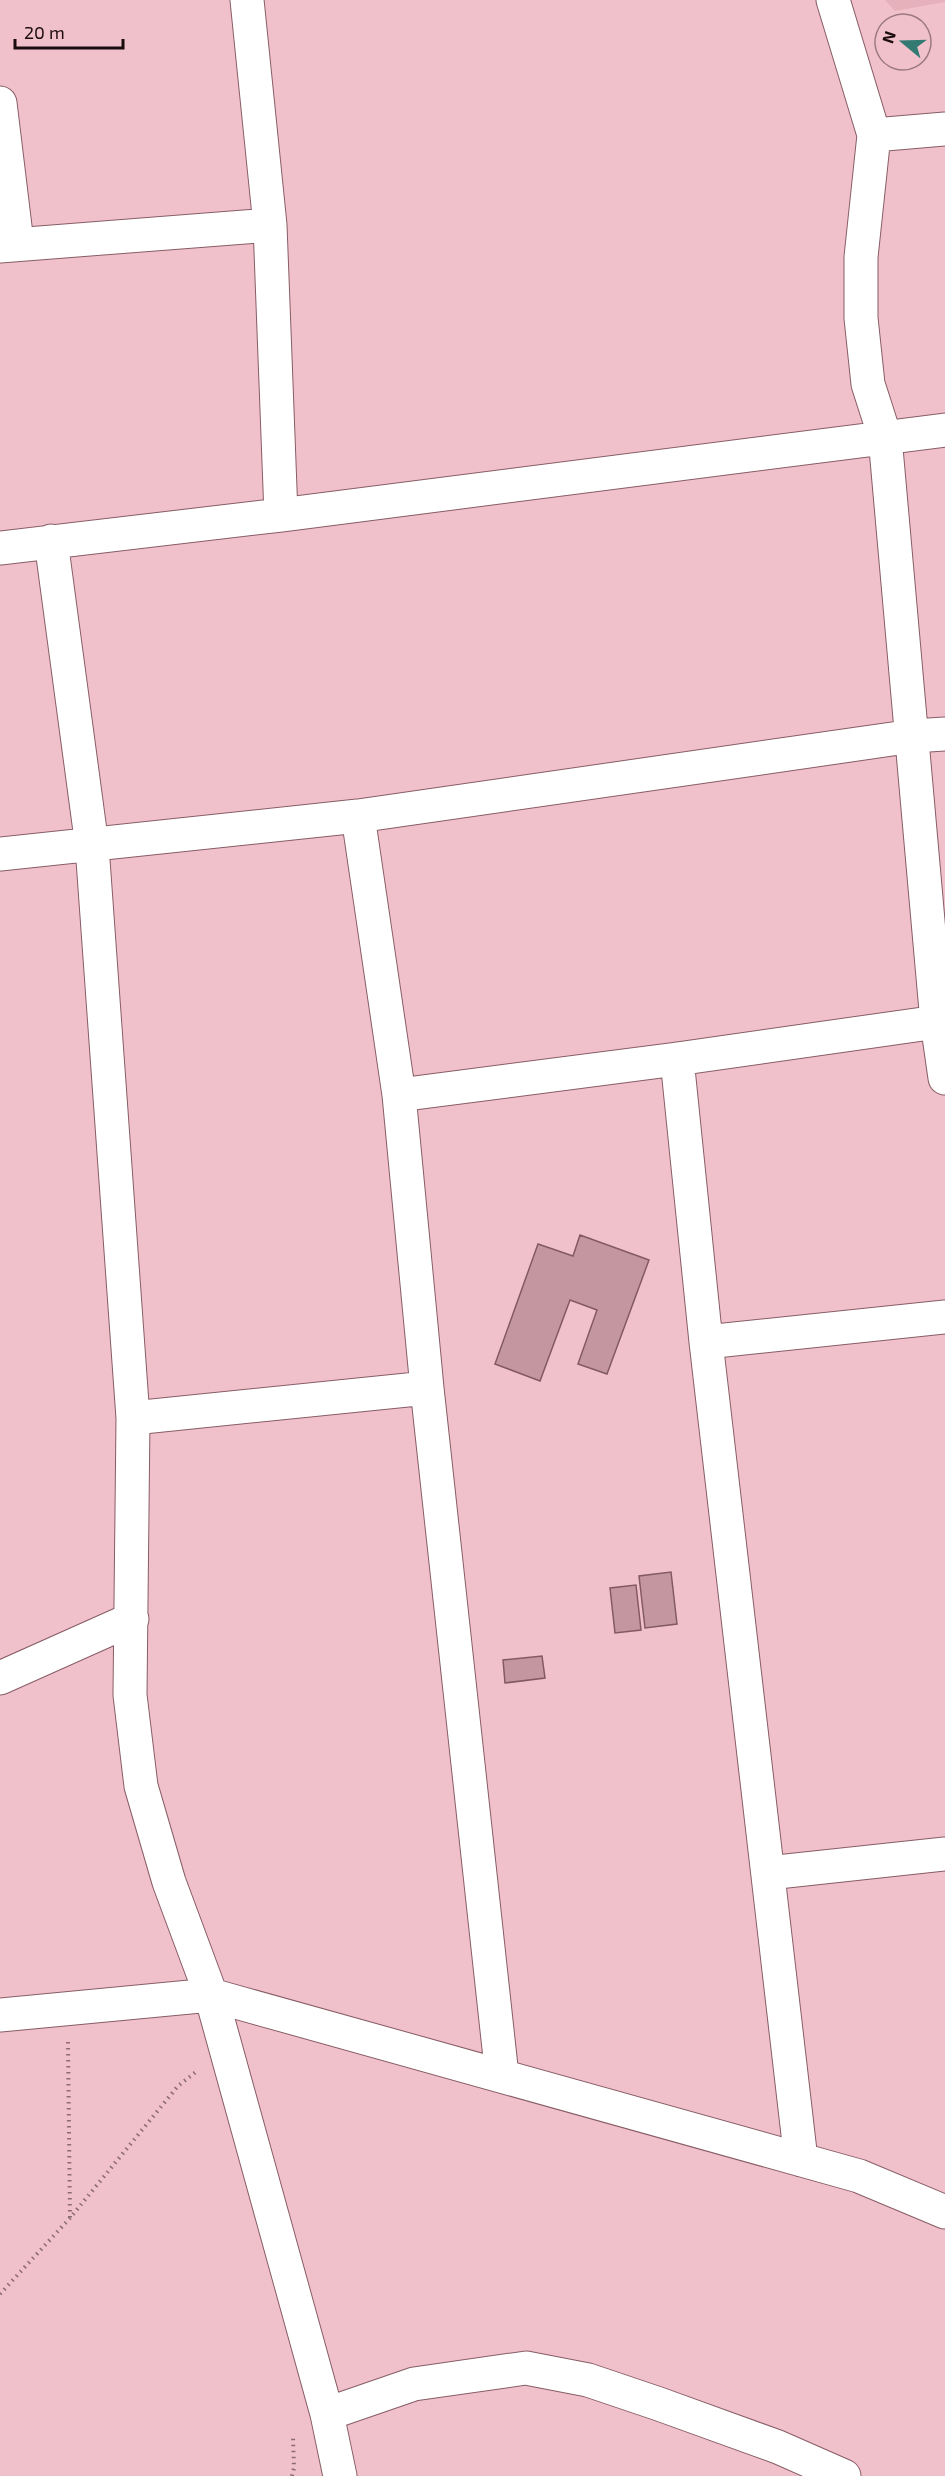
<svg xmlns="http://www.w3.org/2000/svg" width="945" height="2476" viewBox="0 0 945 2476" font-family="'Exo 2',sans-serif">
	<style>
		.built { fill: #e7b1bb }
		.building { fill: #c497a0; stroke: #835a63; stroke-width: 1.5 }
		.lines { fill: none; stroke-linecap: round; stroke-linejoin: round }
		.minor-casing { stroke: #875d66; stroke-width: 35 }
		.path { stroke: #8c6b72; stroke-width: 4; stroke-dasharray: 1.5 4.5; stroke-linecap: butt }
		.minor { stroke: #fff; stroke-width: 33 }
	</style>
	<rect width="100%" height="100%" fill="#f1c1cb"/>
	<path class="built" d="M885 0H945V2L895 11Z"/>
	<path class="building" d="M580 1235 649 1260 607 1374 578 1364 597 1310 570 1300 540 1381 495 1364 538 1244 573 1256Z
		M671 1572 677 1624 645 1628 639 1576Z
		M636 1585 641 1630 615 1633 610 1588Z
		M542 1656 545 1678 505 1683 503 1660Z"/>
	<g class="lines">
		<defs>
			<path id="minor" d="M247 0 270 225 281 515
				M833 0 874 135 861 257V318L868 384 885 437 937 1022 945 1078
				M0 103 17 243
				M874 135 945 129
				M0 246 270 225
				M51 541 92 846 133 1418 130 1695 141 1786 169 1882 211 1995 327 2414 340 2476
				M0 548 281 515 945 430
				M358 816 399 1095 427 1388 502 2076
				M0 854 358 816 913 736 945 734
				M677 1059 706 1342 801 2160
				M399 1095 677 1059 937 1022
				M706 1342 945 1317
				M133 1418 427 1388
				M0 1678 132 1619
				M768 1873 945 1854
				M0 2015 211 1995 859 2176 945 2212
				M327 2414 414 2384 526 2368 588 2380 659 2404 778 2447 844 2476"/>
		</defs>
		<use href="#minor" class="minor-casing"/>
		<path class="path" d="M68 2042 70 2218
			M0 2294 70 2218 178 2086 197 2071
			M292 2476 294 2468 293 2436"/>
		<use href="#minor" class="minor"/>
	</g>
	<g transform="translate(903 42) rotate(289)"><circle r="28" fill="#f1c1cb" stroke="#9b7980" stroke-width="1.5"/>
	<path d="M0-4.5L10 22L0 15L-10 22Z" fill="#337a72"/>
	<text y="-9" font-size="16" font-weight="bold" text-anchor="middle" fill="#1b0c0f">N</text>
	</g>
	<path d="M15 39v9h108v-9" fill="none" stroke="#1b0c0f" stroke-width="3"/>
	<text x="24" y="39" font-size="18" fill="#1b0c0f" stroke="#f1c1cb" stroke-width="4.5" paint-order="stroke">20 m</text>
</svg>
